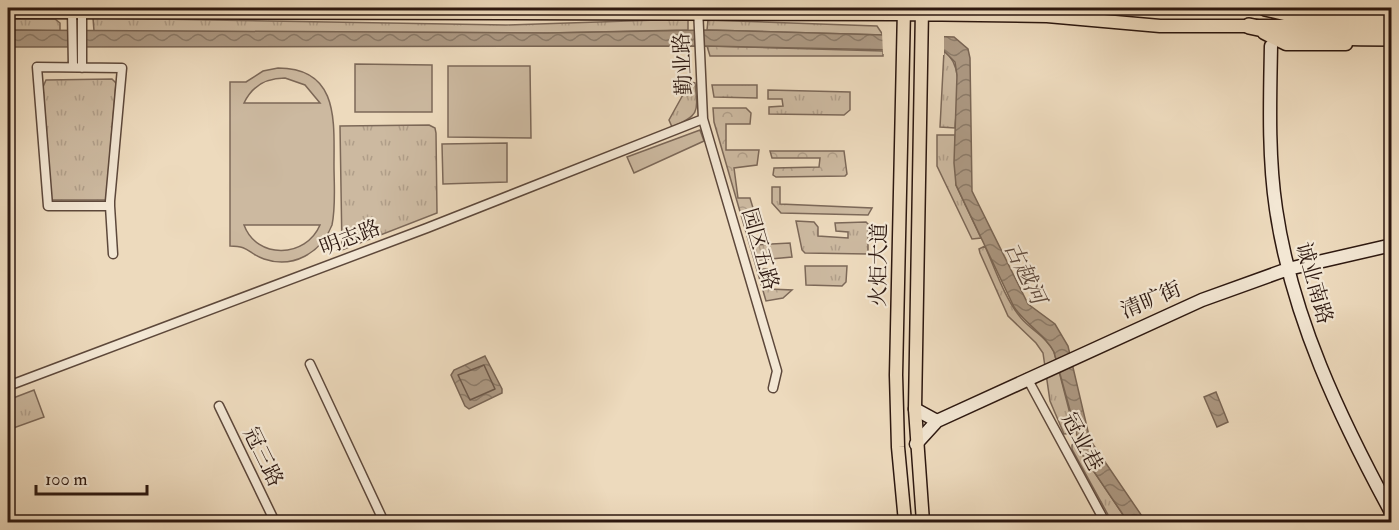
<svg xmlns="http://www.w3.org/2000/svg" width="1399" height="530" viewBox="0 0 1399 530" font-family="'IM FELL Double Pica','Noto Serif SC',serif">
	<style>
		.grass { fill: url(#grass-tufts); stroke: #7c6858; stroke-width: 1.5 }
		.forest { fill: url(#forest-crowns); stroke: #7c6858; stroke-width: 1.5 }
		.green { fill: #ccb9a0; stroke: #7c6858; stroke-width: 1.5; fill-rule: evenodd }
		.water { fill: url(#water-waves); stroke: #796554; stroke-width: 1.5 }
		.pier { fill: #eddabd }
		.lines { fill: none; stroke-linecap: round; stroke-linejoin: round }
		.shore { stroke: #6c5849; stroke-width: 1.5 }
		.street-casing { stroke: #5d483b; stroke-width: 11 }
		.secondary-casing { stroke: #2d1810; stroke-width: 15 }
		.primary-casing { stroke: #2d1810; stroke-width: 15 }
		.highway-casing { stroke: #2d1810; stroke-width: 18 }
		.street { stroke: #f3e7d4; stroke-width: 8 }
		.secondary { stroke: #f3e7d4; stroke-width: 12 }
		.primary { stroke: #eddabd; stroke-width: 12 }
		.highway { stroke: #eddabd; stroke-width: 15 }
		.labels { text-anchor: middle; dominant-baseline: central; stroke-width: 4.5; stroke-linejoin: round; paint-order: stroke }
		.street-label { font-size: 21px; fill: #2d1810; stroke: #f3e7d4 }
		.water-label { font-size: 22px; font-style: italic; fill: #604b3e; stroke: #f3e7d4 }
	</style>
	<defs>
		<pattern id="grass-tufts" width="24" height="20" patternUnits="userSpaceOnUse" patternTransform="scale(1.5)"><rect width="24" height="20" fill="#ccb9a0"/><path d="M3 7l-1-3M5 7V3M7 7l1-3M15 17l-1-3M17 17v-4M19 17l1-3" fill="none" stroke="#b09e89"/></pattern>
		<pattern id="forest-crowns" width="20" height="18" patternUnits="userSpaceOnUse" patternTransform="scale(1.5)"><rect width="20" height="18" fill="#ccb9a0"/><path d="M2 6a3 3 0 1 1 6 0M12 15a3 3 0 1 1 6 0" fill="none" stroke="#b09e89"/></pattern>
		<pattern id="water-waves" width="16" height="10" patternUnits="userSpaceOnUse" patternTransform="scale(1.5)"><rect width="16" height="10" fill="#ac9882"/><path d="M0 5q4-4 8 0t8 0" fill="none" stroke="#8c7b69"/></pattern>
	</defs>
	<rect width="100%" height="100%" fill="#eddabd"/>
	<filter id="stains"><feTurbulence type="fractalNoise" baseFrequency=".00333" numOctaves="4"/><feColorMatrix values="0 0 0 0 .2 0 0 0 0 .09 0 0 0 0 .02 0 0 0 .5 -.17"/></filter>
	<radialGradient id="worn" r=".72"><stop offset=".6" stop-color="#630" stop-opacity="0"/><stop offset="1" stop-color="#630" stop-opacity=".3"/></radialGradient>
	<path class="grass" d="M93 18 506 25 688 19V30L547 33 94 31Z
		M8 19H55L60 23V31L8 30Z
		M708 20 877 26 883 35 707 30Z
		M944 51C966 67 956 104 955 128L940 127Z
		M112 79 116 83 106 200H51L43 87 46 80Z
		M690 82 695 83C698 112 700 115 672 127L669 120Z
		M712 85H757V98L714 97Z
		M768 90 850 92V110L844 115 769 114V107L783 106 782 99H768Z
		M429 125 435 128 436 133 437 213 342 250 340 126Z
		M937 135H955L956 185 981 238 972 239 937 166Z
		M772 187H780V204L872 208 868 215 781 213 772 203Z
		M796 221 814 222 818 227V236L848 238V232L836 231 835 223 866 222 868 224V254L805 253 802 250Z
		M790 243 792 257 758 260 754 245Z
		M985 246C995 269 1005 299 1021 318 1032 331 1047 337 1054 352L1075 433 1064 434 1050 401 1043 353 1036 343 1008 316 980 253 979 249Z
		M805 266H847L846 282 842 286 806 285Z
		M34 390 44 417 8 430V421L14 418 8 400Z
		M1078 440 1082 454 1128 522H1112L1072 449V445Z"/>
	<path class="forest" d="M707 46 883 51V56H710Z
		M713 108H746L751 113 750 124H726V150H759L757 165 734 168 738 198H750L753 208 744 213 761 269H768L769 289 792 290 783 298 766 301 714 122Z
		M770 151H844L847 174 845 176 776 177 773 175 774 168 819 167 820 158H772Z"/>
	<path class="green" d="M355 64 432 65V112H355Z
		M448 66H530L531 138 448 137Z
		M278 68C339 68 334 121 334 165 334 185 336 206 332 225 321 253 293 269 264 259 247 253 250 246 230 246V82H246L263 71ZM285 78 305 85 320 103H244C252 86 267 78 285 78ZM244 225H320C306 258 257 260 244 225Z
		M700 130 704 141 634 173 627 157Z
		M507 143V182L443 184 442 144Z"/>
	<path class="water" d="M8 30 547 33 707 30 954 37 968 49 970 58 972 191 1028 304 1055 324 1068 346 1090 440 1146 522H1128L1082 454 1054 352C1045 334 1025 324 1014 307L956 185 954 163 957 75 955 62 944 51 707 46 8 47Z
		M485 356 502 389V393L469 409 465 406 451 375 454 370Z
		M1216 392 1228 422 1217 427 1204 397Z"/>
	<path class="pier" d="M882 32H944V55L883 54Z"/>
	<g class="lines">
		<path class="shore" d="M484 365 495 389 470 400 458 375Z"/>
		<defs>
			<path id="street" d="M698 8 703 119 777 371 773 388
				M72 12 73 67
				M82 12V68
				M110 206H48L37 67 122 68 110 201V206L113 254
				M310 364 384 522
				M1027 378 1105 522
				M8 386 427 228 703 119
				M219 406 275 522"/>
			<path id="secondary" d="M1271 46C1270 100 1268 155 1276 209 1292 318 1340 418 1392 514
				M915 409 937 421
				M916 444 937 421 1202 300 1288 269 1392 245"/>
			<path id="primary" d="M904 9 896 375 898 447 905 522
				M922 9 915 409 923 522
				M8 12 904 14 1047 16 1160 26H1392
				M1264 33 1286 44H1346"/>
			<path id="highway" d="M1265 8 1304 17 1392 18
				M1249 26C1297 37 1342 38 1392 38"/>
		</defs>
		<use href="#street" class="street-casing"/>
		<use href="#secondary" class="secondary-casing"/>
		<use href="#primary" class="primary-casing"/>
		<use href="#highway" class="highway-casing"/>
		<use href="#street" class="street"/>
		<use href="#secondary" class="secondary"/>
		<use href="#primary" class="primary"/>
		<use href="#highway" class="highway"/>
	</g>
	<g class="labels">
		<g class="street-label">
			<text transform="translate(683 64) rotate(-93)">勤业路</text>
			<text transform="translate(350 238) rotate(-21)">明志路</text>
			<text transform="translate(760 249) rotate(74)">园区五路</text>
			<text transform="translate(879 265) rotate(-89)">火炬大道</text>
			<text transform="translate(1314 283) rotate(74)">诚业南路</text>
			<text transform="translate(1151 300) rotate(-23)">清旷街</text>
			<text transform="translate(1082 442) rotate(62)">冠业巷</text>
			<text transform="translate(263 457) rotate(64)">冠三路</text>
		</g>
		<g class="water-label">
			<text transform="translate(1025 273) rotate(64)">古越河</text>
		</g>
	</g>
	<rect width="1399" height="530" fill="none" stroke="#eddabd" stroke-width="30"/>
	<rect x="9" y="9" width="1381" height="512" fill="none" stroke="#2d1810" stroke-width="3"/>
	<rect x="15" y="15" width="1369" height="500" fill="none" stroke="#2d1810" stroke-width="1.5"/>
	<path d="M36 485v9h111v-9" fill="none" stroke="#2d1810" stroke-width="3"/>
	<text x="45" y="485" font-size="18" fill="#2d1810" stroke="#f3e7d4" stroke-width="4.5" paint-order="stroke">100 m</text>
	<rect width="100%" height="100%" filter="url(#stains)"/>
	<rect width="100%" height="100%" fill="url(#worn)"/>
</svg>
